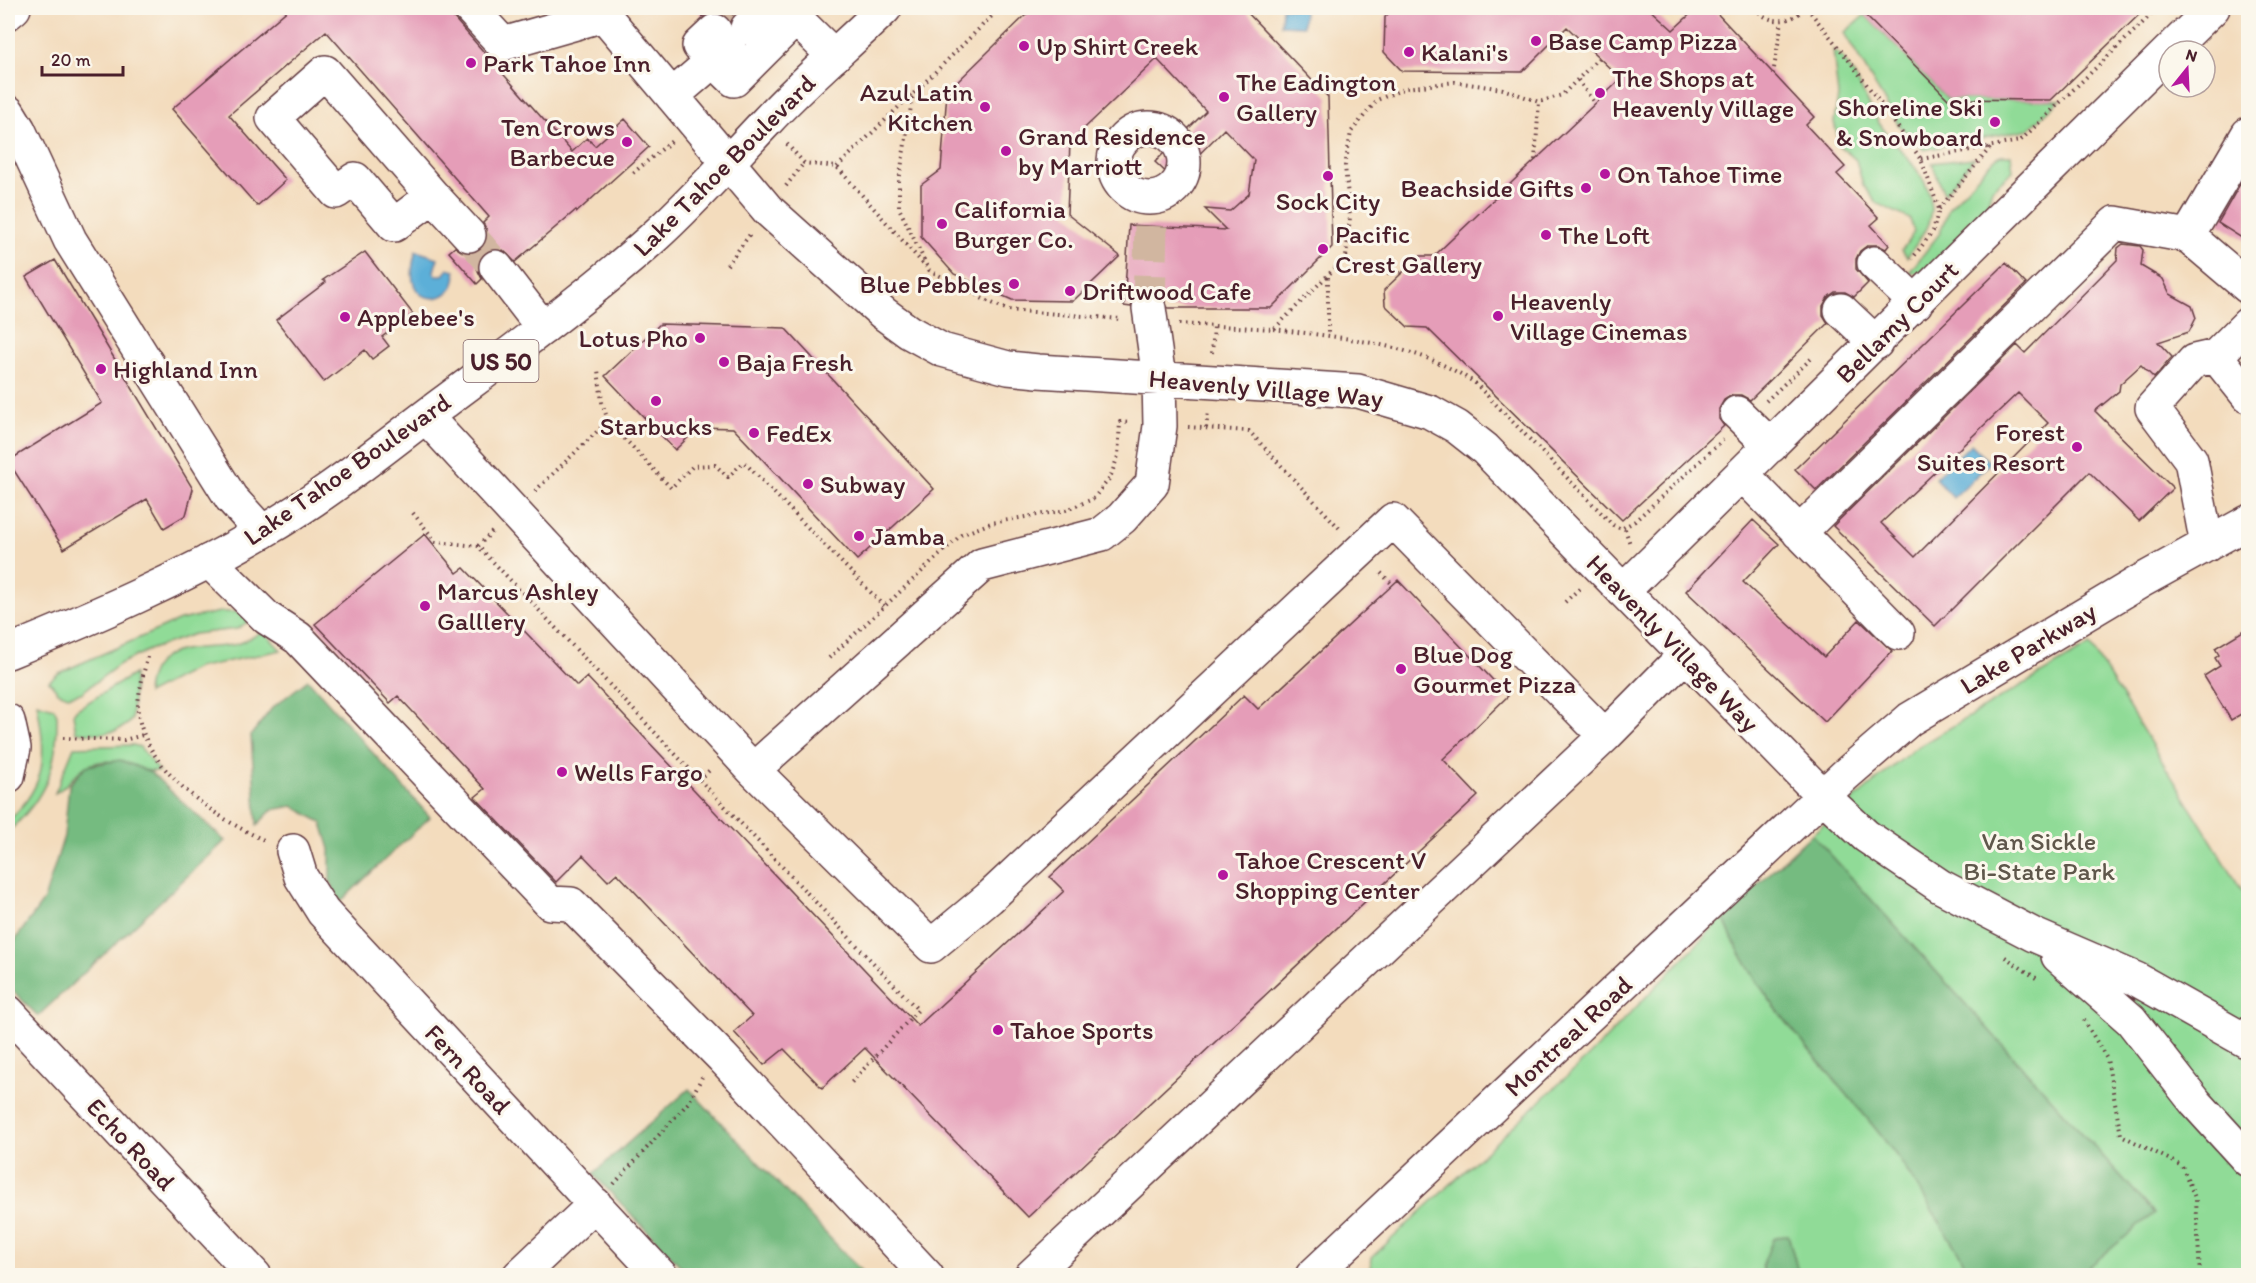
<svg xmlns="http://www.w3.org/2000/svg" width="2256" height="1283" viewBox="0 0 2256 1283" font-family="Itim,sans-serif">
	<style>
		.green { fill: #90db97; stroke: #6d7d61; stroke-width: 1.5 }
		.forest { fill: #74bb80; stroke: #5f6d56; stroke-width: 1.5 }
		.water { fill: #5cafd8; stroke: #536782; stroke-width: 1.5 }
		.building { fill: #e59db8; fill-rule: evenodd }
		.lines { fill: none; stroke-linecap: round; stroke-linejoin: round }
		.minor-tunnel { stroke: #d1b6a0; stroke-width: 33; stroke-dasharray: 33 16; stroke-linecap: butt }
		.minor-casing { stroke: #633b41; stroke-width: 36 }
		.major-casing { stroke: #633b41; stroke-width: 36 }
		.highway-casing { stroke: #633b41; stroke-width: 36 }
		.path { stroke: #633b41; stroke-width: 4; stroke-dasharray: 1.5 4.5; stroke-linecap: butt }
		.minor { stroke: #fff; stroke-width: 33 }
		.major { stroke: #fff; stroke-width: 33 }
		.highway { stroke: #fff; stroke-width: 33 }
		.poi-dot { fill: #b5179e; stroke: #fbf7ec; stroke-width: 2 }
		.labels { text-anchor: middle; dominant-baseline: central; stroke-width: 6; stroke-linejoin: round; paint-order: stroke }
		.shield { fill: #fbf7ec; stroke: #7f6065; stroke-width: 1.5 }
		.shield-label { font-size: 24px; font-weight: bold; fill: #4a1f2b }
		.poi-label { font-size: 26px; fill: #4a1f2b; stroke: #fbf7ec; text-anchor: start }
		.street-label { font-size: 26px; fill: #4a1f2b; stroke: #fbf7ec }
		.park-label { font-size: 26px; fill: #5f574b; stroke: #fbf7ec }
	</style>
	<rect width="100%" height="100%" fill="#fbf7ec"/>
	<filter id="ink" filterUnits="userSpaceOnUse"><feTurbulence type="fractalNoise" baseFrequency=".0167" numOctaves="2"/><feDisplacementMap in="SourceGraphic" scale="12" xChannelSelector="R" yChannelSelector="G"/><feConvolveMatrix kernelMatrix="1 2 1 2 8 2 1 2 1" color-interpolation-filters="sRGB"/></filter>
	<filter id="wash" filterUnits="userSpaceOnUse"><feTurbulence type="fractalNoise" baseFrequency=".008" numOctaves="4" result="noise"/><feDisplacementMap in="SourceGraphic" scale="24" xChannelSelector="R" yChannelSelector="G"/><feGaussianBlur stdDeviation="1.35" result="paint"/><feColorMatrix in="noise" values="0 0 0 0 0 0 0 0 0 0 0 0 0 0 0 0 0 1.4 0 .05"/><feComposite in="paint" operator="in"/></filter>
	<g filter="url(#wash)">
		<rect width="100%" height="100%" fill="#f3dcbd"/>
		<path class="green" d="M1865 15 1948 99 2060 100 2029 129 1924 150 1898 124 1844 33Z
			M1833 50C1856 67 1864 100 1879 123 1894 146 1930 175 1931 204 1932 226 1919 240 1907 257L1902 250 1914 232 1910 219 1878 204 1863 185 1856 160 1840 146 1834 122 1838 96Z
			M2001 155H2011L2013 171 1992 189 1985 213 1928 271 1908 274 1940 233 1949 208 1992 161Z
			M1974 158 1944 194 1932 163Z
			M220 612H236L252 619 237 629 194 634 149 650 120 664 81 693 68 696 58 692 49 681 59 673 180 620Z
			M263 631 281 650 197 668 147 694C150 641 194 651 233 645 244 643 253 637 263 631Z
			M2090 645 2248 900V1275H2079L2154 1213 1812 834 1914 749Z
			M134 674 132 719C120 736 95 734 76 732L73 714 77 709Z
			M37 703 54 708 57 715C58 767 46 797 8 832V821C49 783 46 755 37 703Z
			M133 745 140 747 159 771C135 774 117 752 87 766 76 771 69 786 55 793L74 747Z
			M1723 917C1757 1003 1831 1070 1886 1142 1914 1177 1936 1218 1961 1256L1969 1275H1799L1788 1235 1762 1266 1764 1275 1370 1276 1372 1257 1590 1055Z"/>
		<path class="forest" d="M308 680 430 817 340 902 330 881V849L322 823 293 806 272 810 257 825 251 735 272 708Z
			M120 760 150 772 225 841 38 1016 10 988V947L44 900 64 836 69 785 86 766Z
			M1812 834 2154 1213 2079 1275H1969L1961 1256C1936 1218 1914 1177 1886 1142 1831 1070 1757 1003 1723 917Z
			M689 1089 865 1275H689L593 1174Z
			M1788 1235 1799 1275H1764L1762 1266 1773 1239Z"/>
		<path class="water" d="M1282 8H1304L1303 26 1281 25Z
			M416 251 438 258 434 271 436 275H443L448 269 455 271C462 304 396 316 416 251Z
			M1971 444 1990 463 1953 498 1935 478Z"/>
		<g id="blocks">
			<path class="building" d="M290 8H445L572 152 587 138 595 146 625 119 649 147 577 212 576 210 515 262 503 250 493 249 484 253 479 259 477 269 482 279 477 284 449 252 455 247 464 253H473L481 249 487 240V230L483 223 489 217 326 31 229 115 286 180 257 206 172 109Z
				M696 8H724L733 16 730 21 720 13 703 17Z
				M1033 8H1243L1328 97 1332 247 1271 308H1168L1163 296 1156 291 1147 289 1137 294 1131 307 1124 306 1129 225 1226 230 1205 209 1230 211 1249 194 1254 160 1224 129 1174 180 1155 162 1206 111 1157 59 1070 142 1067 214 1120 256 1073 301 1012 300 954 274 921 237V185L941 170 947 92Z
				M1394 8H1649L1673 30 1697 8H1712L1814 117 1806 125 1845 167 1837 174 1879 218 1871 225 1889 245 1886 249 1878 245H1868L1860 251 1856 259V269L1868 283 1854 297 1845 292H1835L1828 297 1823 306V315L1828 323 1750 400 1741 395H1732L1724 400 1719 409V419L1724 426 1622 520 1427 328 1408 327 1385 305 1384 290 1420 256H1434L1621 79 1567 27 1522 72 1402 71 1384 52 1385 17Z
				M1858 8H2146L2051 100 1948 99Z
				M2248 170V242L2218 223Z
				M2123 244 2140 246 2143 250 2141 266 2163 279 2170 294 2192 306 2196 318 2189 332 2158 342 2172 357 2154 378 2141 365 2120 384 2119 391 2095 411 2173 488 2139 521 2089 472 1935 626 1833 526 2017 345 2025 353 2117 260 2118 248ZM2018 393 2048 423 1915 557 1881 523Z
				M365 252 413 314 382 337 389 346 372 359 365 350 324 382 276 320 326 282 323 280Z
				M55 260 193 489 186 515 164 528 147 499 64 549 8 461 102 403 26 277Z
				M2006 263 2026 284 1816 490 1795 469Z
				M660 324 785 328 934 489 857 560 733 428 699 427 675 450 605 376Z
				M1753 520 1779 544 1743 582 1824 657 1859 620 1892 651 1825 722 1686 591Z
				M425 534 457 573 464 568 577 686 587 677 918 1026 1064 891 1050 877 1244 695 1258 709 1398 580 1508 696 1443 759 1478 796 1028 1217 865 1048 822 1088 784 1049 764 1065 734 1032 752 1016 617 873 608 881 583 855 556 882 475 797 485 789 398 696 390 703 315 624Z
				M2248 628V710L2231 720 2204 676 2220 666 2215 658 2219 655 2215 648Z"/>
		</g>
	</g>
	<g filter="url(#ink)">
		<use href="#blocks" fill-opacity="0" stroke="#633b41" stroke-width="1.5"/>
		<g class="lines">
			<path class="minor-tunnel" d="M715 31 732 15
				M469 235 496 267
				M1149 308 1151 226"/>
			<defs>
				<path id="minor" d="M470 8 503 44 604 15
					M598 8 768 210 883 313 909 332 942 350 1008 368 1038 371 1358 391 1430 412 1457 427 1485 449 1824 797 1866 836 1940 886 2034 935 2136 979 2248 1042
					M785 8 834 56
					M8 13 14 8
					M747 28 767 8
					M715 31 699 46 734 80 796 18
					M2169 51 2213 8
					M325 72 433 196 394 225 355 179 336 192 273 118Z
					M672 96 729 47
					M8 112 19 130 70 240 231 498 262 532
					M1114 163a35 35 0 1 1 70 0a35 35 0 1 1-70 0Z
					M433 196 469 235
					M2188 236 2248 287
					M1874 263 1916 303
					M496 267 543 328
					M1841 310 1876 343
					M2248 324 2216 356 2248 396
					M1737 413 1771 446
					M426 417 753 770 982 565 1102 534 1122 518 1152 484 1160 426 1159 378 1149 308
					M1742 474 1898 633
					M1799 533 2115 223 2188 236 2248 134
					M2207 545 2191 460 2152 408 2194 361 2216 356
					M209 561 267 618 298 638 550 903 571 904 722 1057 927 1276
					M1623 591 2169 51
					M753 770 931 946 989 898 1393 520 1605 736 1685 655
					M293 851 301 877 323 912 661 1276
					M2058 956 2131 1020 2196 1103 2248 1160
					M8 1012 255 1276
					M519 1276 595 1204
					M1031 1276 1605 736
					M1312 1276 1844 776 1910 719 2141 581 2248 522"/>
				<path id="major" d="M8 721 14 748 8 776"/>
				<path id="highway" d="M8 652C94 617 181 579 262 532 326 496 383 448 442 404 514 350 587 297 654 237 694 201 729 161 766 122 803 82 846 46 885 8"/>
			</defs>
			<use href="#minor" class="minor-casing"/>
			<use href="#major" class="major-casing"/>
			<use href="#highway" class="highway-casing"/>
			<path class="path" d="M1000 8 913 94 899 181V208L929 270 985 300 1008 310 1121 319
				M1755 8C1769 25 1791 24 1805 8
				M1807 8 1851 63 1921 159 1939 209 1933 231 1912 259
				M1773 74 1782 21
				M1578 80 1595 104
				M787 144 804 163 837 167 926 267
				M1921 159 2020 141 2158 8
				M1535 160 1539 102
				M837 167 912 94
				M633 173 673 140
				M786 186 804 163
				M1939 209 1990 148
				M1346 257 1362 273H1401
				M727 265 751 233
				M1328 277V336
				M1179 324 1274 329 1346 257 1350 217 1345 166 1351 132 1377 100 1406 88 1455 82 1503 89 1539 102 1562 95 1599 58
				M1274 329C1343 338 1417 343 1475 383L1613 525 1621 529 1635 521 1723 440
				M1212 353 1214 327
				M1766 401 1813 357
				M608 421 671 488 693 466 715 465 728 477 744 462 884 606
				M1188 427 1249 431 1341 530
				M1206 428 1208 412
				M535 491 608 421 602 402 598 370
				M413 513 436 542 478 546
				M1625 529 1630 544
				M492 532 478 546 918 1010 849 1085
				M1381 573 1393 585
				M1565 602 1580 588
				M147 657C144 674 137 695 138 712 145 771 217 819 266 841
				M829 658 961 535 991 523 1066 510 1093 499 1110 478 1118 456 1120 422 1130 423
				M63 738 124 740 143 735
				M699 780 712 768
				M2005 957 2036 978
				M2084 1020 2107 1059 2121 1135 2182 1166 2196 1200 2200 1276
				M614 1184 689 1102 702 1077"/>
			<use href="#minor" class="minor"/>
			<use href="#major" class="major"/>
			<use href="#highway" class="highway"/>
		</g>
	</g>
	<g class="poi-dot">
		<circle cx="1536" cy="41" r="6"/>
		<circle cx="1024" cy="46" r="6"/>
		<circle cx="1409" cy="52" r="6"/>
		<circle cx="471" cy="63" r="6"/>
		<circle cx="1600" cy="93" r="6"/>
		<circle cx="1224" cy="97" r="6"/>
		<circle cx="985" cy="107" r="6"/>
		<circle cx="1995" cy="122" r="6"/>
		<circle cx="627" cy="142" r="6"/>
		<circle cx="1006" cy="151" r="6"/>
		<circle cx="1605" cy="174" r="6"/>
		<circle cx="1328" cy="176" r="6"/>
		<circle cx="1586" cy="188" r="6"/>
		<circle cx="942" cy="224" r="6"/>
		<circle cx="1546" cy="235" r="6"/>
		<circle cx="1323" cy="249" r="6"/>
		<circle cx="1014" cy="284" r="6"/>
		<circle cx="1070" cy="291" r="6"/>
		<circle cx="1498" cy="316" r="6"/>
		<circle cx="345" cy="317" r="6"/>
		<circle cx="700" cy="338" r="6"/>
		<circle cx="724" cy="362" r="6"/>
		<circle cx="101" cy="369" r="6"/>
		<circle cx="656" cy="401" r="6"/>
		<circle cx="754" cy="433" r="6"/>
		<circle cx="2077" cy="447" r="6"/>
		<circle cx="808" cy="484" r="6"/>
		<circle cx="859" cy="536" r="6"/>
		<circle cx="425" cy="606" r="6"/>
		<circle cx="1401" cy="669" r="6"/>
		<circle cx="562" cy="772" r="6"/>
		<circle cx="1223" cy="875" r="6"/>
		<circle cx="998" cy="1030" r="6"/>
	</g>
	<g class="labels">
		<rect class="shield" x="463.5" y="340" width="75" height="42" rx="4.5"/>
		<g class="shield-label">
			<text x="501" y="361">US 50</text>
		</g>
		<g class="poi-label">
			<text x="1548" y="41">Base Camp Pizza</text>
			<text x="1036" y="46">Up Shirt Creek</text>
			<text x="1421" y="52">Kalani's</text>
			<text x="483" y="63">Park Tahoe Inn</text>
			<text x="1612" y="78">The Shops at<tspan x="1612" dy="30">Heavenly Village</tspan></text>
			<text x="1236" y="82">The Eadington<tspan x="1236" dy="30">Gallery</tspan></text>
			<text x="973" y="92" text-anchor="end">Azul Latin<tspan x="973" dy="30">Kitchen</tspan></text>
			<text x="1983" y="107" text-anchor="end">Shoreline Ski<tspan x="1983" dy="30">&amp; Snowboard</tspan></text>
			<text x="615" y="127" text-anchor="end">Ten Crows<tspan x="615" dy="30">Barbecue</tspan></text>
			<text x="1018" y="136">Grand Residence<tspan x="1018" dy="30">by Marriott</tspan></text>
			<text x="1617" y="174">On Tahoe Time</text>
			<text x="1574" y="188" text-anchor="end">Beachside Gifts</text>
			<text x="1328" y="201" text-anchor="middle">Sock City</text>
			<text x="954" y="209">California<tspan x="954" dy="30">Burger Co.</tspan></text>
			<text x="1335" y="234">Pacific<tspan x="1335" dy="30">Crest Gallery</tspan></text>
			<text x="1558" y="235">The Loft</text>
			<text x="1002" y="284" text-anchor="end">Blue Pebbles</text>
			<text x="1082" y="291">Driftwood Cafe</text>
			<text x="1510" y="301">Heavenly<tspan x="1510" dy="30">Village Cinemas</tspan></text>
			<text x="357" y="317">Applebee's</text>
			<text x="688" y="338" text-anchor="end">Lotus Pho</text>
			<text x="736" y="362">Baja Fresh</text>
			<text x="113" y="369">Highland Inn</text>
			<text x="656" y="426" text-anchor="middle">Starbucks</text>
			<text x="2065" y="432" text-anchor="end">Forest<tspan x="2065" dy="30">Suites Resort</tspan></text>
			<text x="766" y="433">FedEx</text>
			<text x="820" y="484">Subway</text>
			<text x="871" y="536">Jamba</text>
			<text x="437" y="591">Marcus Ashley<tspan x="437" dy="30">Galllery</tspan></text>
			<text x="1413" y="654">Blue Dog<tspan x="1413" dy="30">Gourmet Pizza</tspan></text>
			<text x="574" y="772">Wells Fargo</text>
			<text x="1235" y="860">Tahoe Crescent V<tspan x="1235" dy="30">Shopping Center</tspan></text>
			<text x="1010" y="1030">Tahoe Sports</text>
		</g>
		<g class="street-label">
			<text transform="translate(724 165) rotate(-45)">Lake Tahoe Boulevard</text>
			<text transform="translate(1897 322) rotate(-45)">Bellamy Court</text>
			<text transform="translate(1266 388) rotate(5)">Heavenly Village Way</text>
			<text transform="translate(347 469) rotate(-35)">Lake Tahoe Boulevard</text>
			<text transform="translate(1673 643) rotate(46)">Heavenly Village Way</text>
			<text transform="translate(2028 648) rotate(-31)">Lake Parkway</text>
			<text transform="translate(1568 1036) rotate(-43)">Montreal Road</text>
			<text transform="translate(468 1069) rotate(47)">Fern Road</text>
			<text transform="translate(131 1144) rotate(47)">Echo Road</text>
		</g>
		<g class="park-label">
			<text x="2039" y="841">Van Sickle<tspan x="2039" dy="30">Bi-State Park</tspan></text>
		</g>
	</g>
	<rect width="2256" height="1283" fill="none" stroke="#fbf7ec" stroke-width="30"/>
	<g transform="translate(2187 69) rotate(18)"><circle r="28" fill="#fbf7ec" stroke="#b4a19f" stroke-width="1.5"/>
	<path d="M0-4.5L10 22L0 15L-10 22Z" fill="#b5179e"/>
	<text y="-9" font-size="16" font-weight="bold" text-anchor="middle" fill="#4a1f2b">N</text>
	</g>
	<path d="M42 66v9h81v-9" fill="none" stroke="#4a1f2b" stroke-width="3"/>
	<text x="51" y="66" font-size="18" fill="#4a1f2b" stroke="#fbf7ec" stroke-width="4.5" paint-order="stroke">20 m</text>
</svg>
